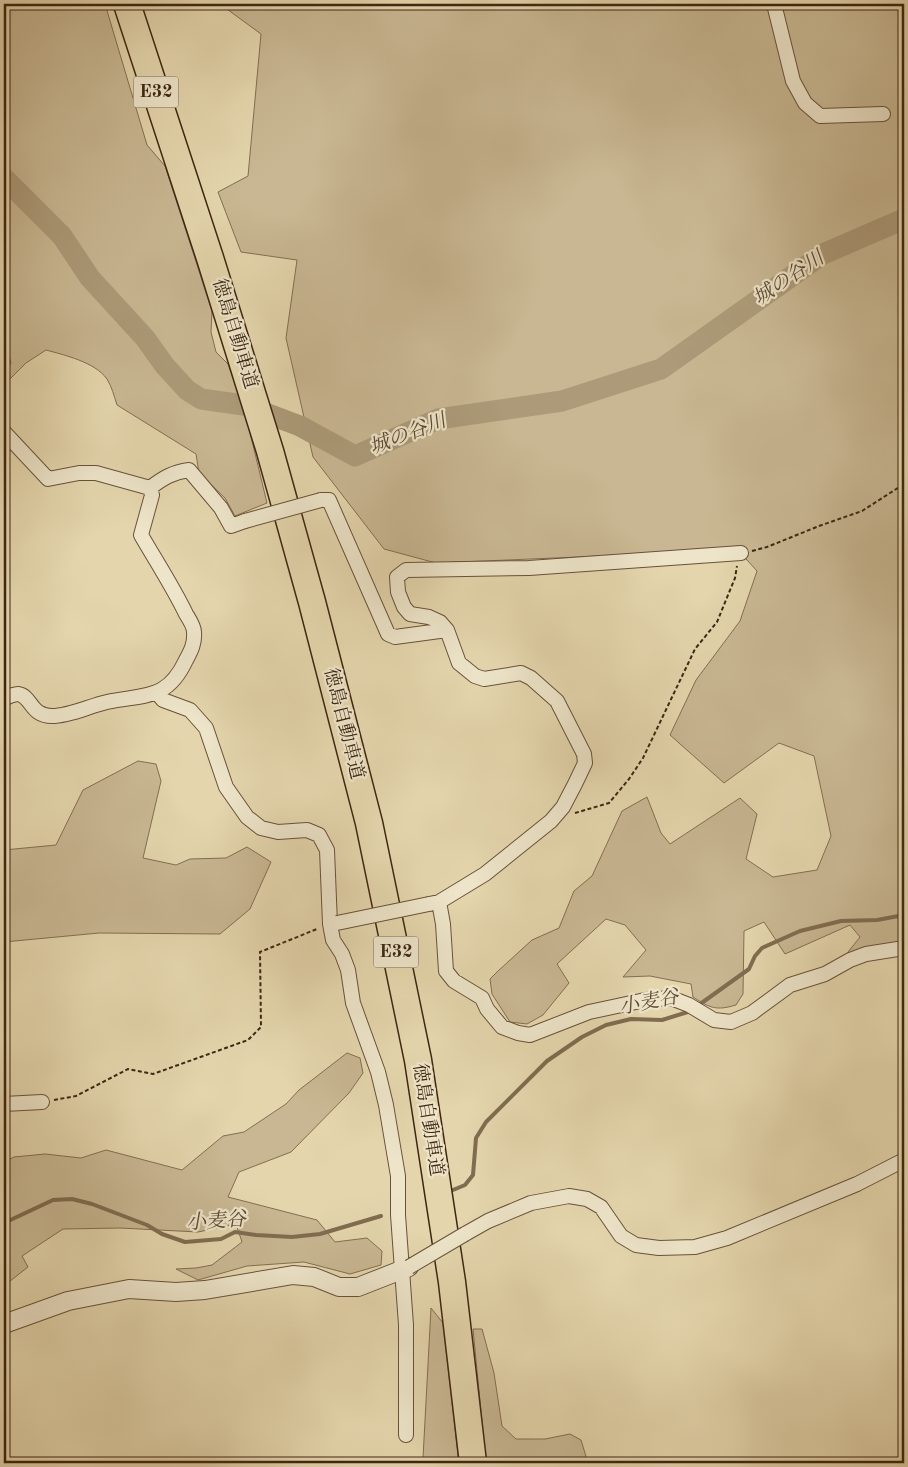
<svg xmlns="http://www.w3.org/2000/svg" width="908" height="1467" viewBox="0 0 908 1467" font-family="'Old Standard TT','Noto Serif JP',serif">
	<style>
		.green { fill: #c8b792; stroke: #836e52 }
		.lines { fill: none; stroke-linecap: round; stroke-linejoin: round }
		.stream { stroke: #806c50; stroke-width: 4 }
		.river { stroke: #ac9a78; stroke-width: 21 }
		.minor-casing { stroke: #685239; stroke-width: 16 }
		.tertiary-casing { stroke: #685239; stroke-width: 20 }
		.motorway-casing { stroke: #3e2613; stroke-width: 29 }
		.path { stroke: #3e2613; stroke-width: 2; stroke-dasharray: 4 2.5; stroke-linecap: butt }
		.minor { stroke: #ede4c9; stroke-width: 14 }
		.tertiary { stroke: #ede4c9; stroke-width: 18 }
		.motorway { stroke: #e4d5ac; stroke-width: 26 }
		.minor-bridge-casing { stroke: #685239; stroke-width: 16; stroke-linecap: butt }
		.minor-bridge { stroke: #ede4c9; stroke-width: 14 }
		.labels { text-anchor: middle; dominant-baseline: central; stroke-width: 4.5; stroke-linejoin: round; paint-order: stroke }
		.shield { fill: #ede4c9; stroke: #725f4a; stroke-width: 1 }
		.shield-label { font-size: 18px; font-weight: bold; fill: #3e2613 }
		.street-label { font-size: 19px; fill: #3e2613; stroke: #ede4c9 }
		.water-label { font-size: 20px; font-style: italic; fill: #5f4931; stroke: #ede4c9 }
	</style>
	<rect width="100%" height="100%" fill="#e4d5ac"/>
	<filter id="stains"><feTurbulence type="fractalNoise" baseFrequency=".004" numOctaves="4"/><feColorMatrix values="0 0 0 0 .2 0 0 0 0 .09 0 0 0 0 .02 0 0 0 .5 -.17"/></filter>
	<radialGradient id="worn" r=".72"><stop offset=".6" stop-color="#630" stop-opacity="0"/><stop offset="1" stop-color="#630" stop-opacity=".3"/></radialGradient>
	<path class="green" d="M4 4H105L147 145 165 166 212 311 211 332 216 352 228 364 245 412 267 503 235 516 225 498 199 473 196 454 117 405C114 396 112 387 107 379 95 362 64 355 46 350L26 363 10 379 4 381V372L6 371 11 363 4 336Z
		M220 4H904V944L844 957 860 937 850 925 785 954 764 922 744 931 743 994 736 1005C716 1011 710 1008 693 997L691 984 650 976 623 977 646 950 625 925 606 919 557 964 569 983 543 1015 527 1024 510 1022 492 994 490 979 498 971 532 940 559 928 574 891 592 876 622 811 647 797 661 833 670 844 740 798 757 814 746 859 773 877 817 870 831 836 814 756 779 743 724 783 670 735 696 680 740 621 757 571 736 548 578 557 436 563 384 549 313 457 286 338 297 260 241 252 218 192 248 176 261 34Z
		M138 761 156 764 161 781 143 858 176 865 190 859 226 858 247 847 271 862 250 909 220 934 99 933 4 942V850L56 845 83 790Z
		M347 1053 360 1058 363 1073 349 1093 291 1152 239 1172 228 1197 317 1220 335 1242 367 1238 382 1251 381 1265 350 1274 304 1262 247 1266 198 1280 176 1269 196 1268 212 1265 242 1242 236 1224 198 1232 120 1228 63 1229 22 1256 28 1267 5 1285 7 1305 4 1306V1162L14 1157 45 1154 81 1158 106 1150 182 1170 223 1136 244 1132 286 1104 299 1090Z
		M431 1308 443 1323 459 1463H405L423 1458Z
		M473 1329H482L494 1373 502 1426 516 1439H545L570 1434 581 1440 588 1463H486Z"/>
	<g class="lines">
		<path class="stream" d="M696 1007 749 969 755 956 762 948 800 931 841 921 877 920 904 915
			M453 1190 465 1185 473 1175 476 1138 486 1122 547 1061 582 1037 606 1025 631 1019 662 1020 691 1011
			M4 1223 53 1200 72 1199 92 1204 147 1225 162 1234 185 1242 221 1239 235 1232 256 1235 292 1237 320 1234 381 1216"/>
		<path class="river" d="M4 178 62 236 90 278 145 338 165 366 187 390 201 399 244 405 300 426 355 456 438 419 562 401 661 369 823 254 904 219"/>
		<defs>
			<path id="minor" d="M774 4 793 81 805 103 820 116 883 114
				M4 432 48 479 79 473H96L150 488C163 478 173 472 189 470L221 508 231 526 245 521
				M321 500H329L388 634 395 637 447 630
				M157 693 163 700 190 710 206 728 226 787 247 817 261 828 278 832 307 830 319 835 327 850 330 924 333 940 342 954 348 970 353 1003 378 1072 386 1105 398 1176V1215L406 1325V1435
				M4 698C8 697 14 694 18 694 32 696 30 716 52 716 70 716 89 706 107 702 144 694 167 701 186 660 191 651 195 643 194 632 194 626 189 619 186 614 173 587 156 561 141 535L152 495 150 488
				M439 902 443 924 446 971 454 981 482 998 487 1009 502 1027 518 1033 530 1035 589 1012 645 1000 671 998 689 1005 714 1020 731 1022 752 1013 790 985 825 974 850 960 866 954 904 948
				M429 904 439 902 485 874 551 821 563 807 575 784 585 763 584 754 557 701 531 678 521 673 484 679 475 676 459 663 447 630 440 622 429 617 410 614 404 607 398 592 397 577 406 570 529 568 741 553
				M4 1104 42 1102
				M465 1234 488 1221 531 1203 569 1196 587 1199 601 1207 621 1236 636 1245 659 1248 695 1247 727 1238 857 1184 904 1160"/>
			<path id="tertiary" d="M4 1324 68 1301 129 1289 176 1292 205 1290 293 1275 314 1277 339 1287H358L409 1267"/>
			<path id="motorway" d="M127 4 210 258 270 451 312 602 369 823 418 1060 452 1282 473 1463"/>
		</defs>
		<use href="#minor" class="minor-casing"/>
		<use href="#tertiary" class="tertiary-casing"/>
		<use href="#motorway" class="motorway-casing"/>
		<path class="path" d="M752 551 767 547 819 526 862 511 904 484
			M575 813 609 803 629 779 643 758 695 649 717 622 735 578 737 566
			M54 1100 76 1096 128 1069 153 1074 248 1040 261 1027 260 952 317 929"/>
		<use href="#minor" class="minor"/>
		<use href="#tertiary" class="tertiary"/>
		<use href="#motorway" class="motorway"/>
		<defs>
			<path id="minor-bridge" d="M245 521 321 500
				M337 923 429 904
				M409 1267 465 1234"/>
		</defs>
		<use href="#minor-bridge" class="minor-bridge-casing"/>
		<use href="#minor-bridge" class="minor-bridge"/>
	</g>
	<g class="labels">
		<g class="shield">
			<rect x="133.5" y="76.5" width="45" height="31" rx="4"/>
			<rect x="373.5" y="936.5" width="45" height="31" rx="4"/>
		</g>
		<g class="shield-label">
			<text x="156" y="92">E32</text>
			<text x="396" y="952">E32</text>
		</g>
		<g class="street-label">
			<text transform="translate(234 334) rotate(73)">徳島自動車道</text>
			<text transform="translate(343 724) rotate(76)">徳島自動車道</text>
			<text transform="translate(427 1120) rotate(81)">徳島自動車道</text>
		</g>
		<g class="water-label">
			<text transform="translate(789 279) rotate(-34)">城の谷川</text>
			<text transform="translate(408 435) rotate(-21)">城の谷川</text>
			<text transform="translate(649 1003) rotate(-11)">小麦谷</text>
			<text transform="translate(216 1222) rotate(-4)">小麦谷</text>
		</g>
	</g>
	<rect width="908" height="1467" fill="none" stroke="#e4d5ac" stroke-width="20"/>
	<rect x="5" y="5" width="898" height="1457" fill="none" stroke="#3e2613" stroke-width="2.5"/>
	<rect x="10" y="10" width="888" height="1447" fill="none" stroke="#3e2613"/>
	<rect width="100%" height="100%" filter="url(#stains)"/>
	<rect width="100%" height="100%" fill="url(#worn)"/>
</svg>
